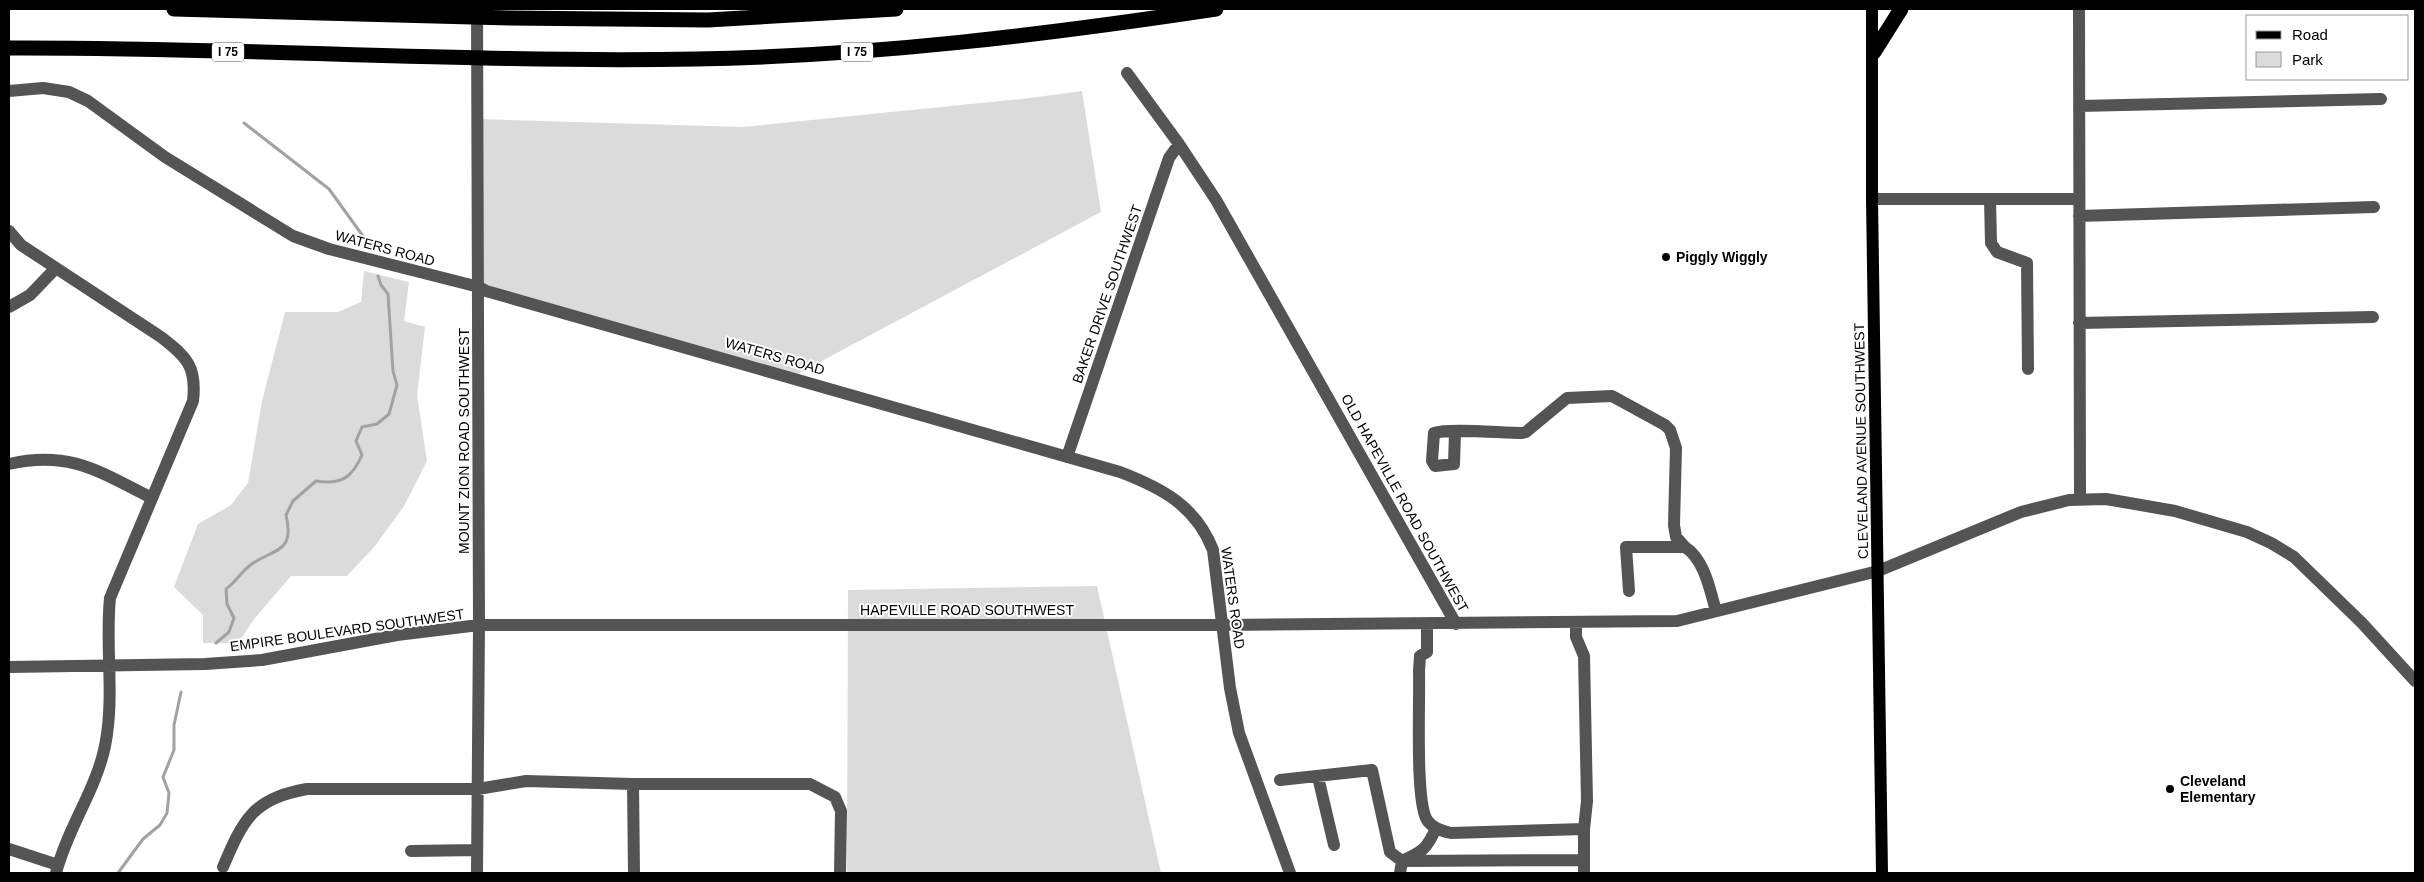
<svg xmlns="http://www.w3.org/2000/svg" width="2424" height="882" viewBox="0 0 2424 882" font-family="Arial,sans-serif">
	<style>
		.green { fill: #dbdbdb }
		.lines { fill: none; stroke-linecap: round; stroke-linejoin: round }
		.stream { stroke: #a2a2a2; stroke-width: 3 }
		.minor { stroke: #545454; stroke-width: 12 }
		.major { stroke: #000; stroke-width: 12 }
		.highway { stroke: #000; stroke-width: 15 }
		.poi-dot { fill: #000; stroke: #fff; stroke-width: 2 }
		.labels { text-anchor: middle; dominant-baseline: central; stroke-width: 4; stroke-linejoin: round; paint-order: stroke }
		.shield { fill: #fff; stroke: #4c4c4c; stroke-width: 1 }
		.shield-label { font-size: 12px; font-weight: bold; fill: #000 }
		.street-label { font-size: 14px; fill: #000; stroke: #fff }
		.poi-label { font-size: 14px; font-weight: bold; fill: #000; stroke: #fff; text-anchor: start }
	</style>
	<rect width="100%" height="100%" fill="#fff"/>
	<path class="green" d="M1082 91 1101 212 788 379 476 282 479 119 743 127 1030 98Z
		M364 271 409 282 404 321 425 327 417 395 427 461 404 506 375 546 347 576H291L255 618 238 643H203V615L174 587 198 524 231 505 248 483 262 401 285 312H338L361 302Z
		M1097 586 1161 873H847L848 590Z"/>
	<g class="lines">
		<path class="stream" d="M244 123 329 189 373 250
			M216 643 229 632 234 618 227 604 226 589C234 583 240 574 248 567 270 548 296 556 286 515L293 501 316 481C341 485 352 478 362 455L356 441 362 427 377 424 389 414 397 385 393 371 388 294 381 285 378 276
			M118 873 143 839 160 825 167 813 169 793 163 777 174 750V725L181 692"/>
		<path class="minor" d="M2079 9 2080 499
			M1127 73 1179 144 1216 200 1456 624
			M9 91 43 88 69 92 88 101 165 157 293 236 329 249 479 287 486 291 1120 472C1162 488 1196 506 1213 550L1230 688 1239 733 1290 873
			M2079 106 2381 99
			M1872 199H2079
			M1990 199 1991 243 1997 252 2027 263 2028 369
			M2079 216 2374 207
			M9 231 21 245 161 337C187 357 197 367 193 401L110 598C105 647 115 696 105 746 96 790 67 829 56 873
			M9 307 30 295 55 269
			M2079 323 2373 317
			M1455 432 1454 464 1435 466 1432 461 1434 433C1450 428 1501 433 1522 433L1526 432 1567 398 1612 396 1665 425 1670 430 1676 448 1674 525 1676 537 1685 547
			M1067 457 1169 158 1179 144
			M9 464C70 450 100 472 152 498
			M1629 591 1626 547H1685C1705 560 1710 591 1716 611
			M1576 622V637L1584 656 1587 801 1584 829V873
			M1427 624V652L1420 656 1419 671C1420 699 1415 801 1427 820 1432 828 1442 831 1451 833L1584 829
			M9 667 205 664 262 660 397 635 479 625H1223L1677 621 1878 571 2021 512 2069 500 2106 499 2175 511 2247 532 2271 543 2294 557 2362 623 2415 681
			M1318 777 1334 845
			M1280 780 1372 770 1390 852 1402 861 1584 860
			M633 784 634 873
			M9 849 58 865
			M411 851 477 850
			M223 867C243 820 253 798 307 789H478L526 781 633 784H810L835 797 841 811 840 873
			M477 873 479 625 477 9
			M1400 873 1402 861C1422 852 1427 849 1436 828"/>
		<path class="major" d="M1872 9V199L1882 873"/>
		<path class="highway" d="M174 9 510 18 708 20 896 9
			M9 48C238 47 467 63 696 59 871 56 1043 35 1216 9
			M1874 52 1901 9"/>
	</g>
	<g class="poi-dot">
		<circle cx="1666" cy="257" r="5"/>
		<circle cx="2170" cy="789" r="5"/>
	</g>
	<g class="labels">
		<g class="shield">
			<rect x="212" y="42.5" width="32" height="19" rx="4"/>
			<rect x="841" y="42.5" width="32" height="19" rx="4"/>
		</g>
		<g class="shield-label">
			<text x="228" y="52">I 75</text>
			<text x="857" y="52">I 75</text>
		</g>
		<g class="street-label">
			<text transform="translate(385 248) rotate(15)">WATERS ROAD</text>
			<text transform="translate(1107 294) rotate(-71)">BAKER DRIVE SOUTHWEST</text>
			<text transform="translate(775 356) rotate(16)">WATERS ROAD</text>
			<text transform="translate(464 441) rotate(-90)">MOUNT ZION ROAD SOUTHWEST</text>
			<text transform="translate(1861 441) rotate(-91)">CLEVELAND AVENUE SOUTHWEST</text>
			<text transform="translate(1405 503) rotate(61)">OLD HAPEVILLE ROAD SOUTHWEST</text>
			<text transform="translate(1233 598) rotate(82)">WATERS ROAD</text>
			<text x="967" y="610">HAPEVILLE ROAD SOUTHWEST</text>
			<text transform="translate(347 630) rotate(-8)">EMPIRE BOULEVARD SOUTHWEST</text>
		</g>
		<g class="poi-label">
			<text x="1676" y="257">Piggly Wiggly</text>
			<text x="2180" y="781">Cleveland<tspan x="2180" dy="16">Elementary</tspan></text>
		</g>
	</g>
	<rect width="2424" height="882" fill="none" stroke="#000000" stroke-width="20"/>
	<rect x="2246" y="15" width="162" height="65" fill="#ffffff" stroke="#999999"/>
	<rect x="2256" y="31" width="25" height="8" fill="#000000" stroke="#999999"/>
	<text x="2292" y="40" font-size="15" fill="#000000">Road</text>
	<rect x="2256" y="52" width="25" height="15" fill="#dbdbdb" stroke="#999999"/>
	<text x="2292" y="65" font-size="15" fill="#000000">Park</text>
</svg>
